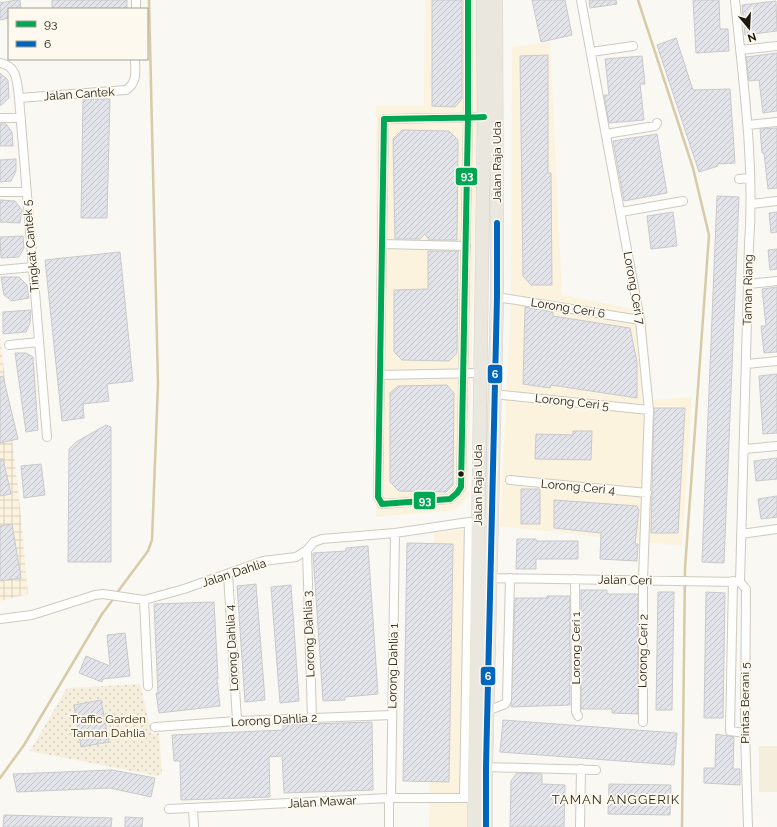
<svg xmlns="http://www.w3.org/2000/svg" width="777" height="827" viewBox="0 0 777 827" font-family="Raleway,sans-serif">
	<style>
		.built { fill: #fbf3de }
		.industrial { fill: url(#industrial-grid) }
		.grass { fill: url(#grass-dots) }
		.pitch { fill: #f5eedc }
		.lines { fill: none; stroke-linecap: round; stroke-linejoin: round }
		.stream { stroke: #d7caa8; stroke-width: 2.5 }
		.building { fill: url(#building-hatch); stroke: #c9c9cb }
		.street-casing { stroke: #cdcac2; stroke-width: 10 }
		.primary-casing { stroke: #d4d3cf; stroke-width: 14 }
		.street { stroke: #fefefd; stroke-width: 8 }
		.primary { stroke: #eae7de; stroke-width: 13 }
		.bus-1-casing { stroke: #fef9ef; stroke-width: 9 }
		.bus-2-casing { stroke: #fef9ef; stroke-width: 9 }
		.bus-1 { stroke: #00a651; stroke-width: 6 }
		.bus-2 { stroke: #0065bd; stroke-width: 6 }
		.bus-dot { fill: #1c190f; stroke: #fef9ef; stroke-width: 1.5 }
		.labels { text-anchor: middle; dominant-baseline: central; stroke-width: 3.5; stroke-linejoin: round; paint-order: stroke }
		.street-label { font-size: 12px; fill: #1c190f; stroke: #fef9ef }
		.park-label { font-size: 12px; fill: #3a2d06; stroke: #fef9ef }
		.neighbourhood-label { font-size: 13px; letter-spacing: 1px; fill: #312914; stroke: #fef9ef }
		.line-badge { stroke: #fef9ef; stroke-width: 1.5 }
		.badge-label { font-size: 11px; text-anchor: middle; font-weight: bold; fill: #fff }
	</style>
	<defs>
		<pattern id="industrial-grid" width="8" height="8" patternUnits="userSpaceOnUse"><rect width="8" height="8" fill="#fbf3de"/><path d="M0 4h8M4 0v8" fill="none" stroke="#d7d0bd"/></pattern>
		<pattern id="grass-dots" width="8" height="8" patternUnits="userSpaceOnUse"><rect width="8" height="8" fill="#f5eedc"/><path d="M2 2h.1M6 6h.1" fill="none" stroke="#d1ccbc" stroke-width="1.8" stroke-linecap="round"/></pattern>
		<pattern id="building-hatch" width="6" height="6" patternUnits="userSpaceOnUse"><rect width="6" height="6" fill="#e3e4ea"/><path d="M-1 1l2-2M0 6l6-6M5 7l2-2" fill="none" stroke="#c2c3c8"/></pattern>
	</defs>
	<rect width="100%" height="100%" fill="#faf8f2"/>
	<path class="built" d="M425 0H477V132L468 496 455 510 376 517V106H424Z
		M550 42 562 295 645 311 653 400 692 397 682 546 500 526 511 300 512 47Z
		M468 529V827H429L434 532Z"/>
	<path class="industrial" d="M0 336 19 498 28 594 0 601Z"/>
	<path class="grass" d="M140 684 152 734 159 733 162 773 158 776 30 751 67 688Z"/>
	<path class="pitch" d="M759 746H777V792H759Z"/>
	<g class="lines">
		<path class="stream" d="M638 0 693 168 709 235 685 568 682 827
			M116 594 148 551 152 540 158 384 149 0
			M0 778 24 745 102 614 114 598"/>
	</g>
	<path class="building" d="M16 0H20L21 9H9V18L0 20V3Z
		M52 0H127V9H52Z
		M432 0H462V99L455 107 432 106Z
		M532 0H565L572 35 541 42Z
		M589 0H616L617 4 590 8Z
		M693 0H719L720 29H728L729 51 696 53Z
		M776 1 777 31 745 35 742 5Z
		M676 38 693 90 730 89 735 163 717 164 718 166 699 172 657 45Z
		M777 53V111L763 113 759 80 749 81 746 57Z
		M548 55V173H551L552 285H531L523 276 520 56Z
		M642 56 645 84H640L644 120 609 123 604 95H609L605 59Z
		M0 73 8 80 9 98 0 106Z
		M83 99H110L107 218H81Z
		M0 124H6L12 132 13 146H0Z
		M777 128V188L768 189 764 153H762L760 129Z
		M402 130 449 131 458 140 457 240H429L425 234 420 239H395L393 139Z
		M657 134 667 193 624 201 613 141Z
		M16 159V171L11 181 0 182V160Z
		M717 196 739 197 724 563 702 562Z
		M0 200 15 201 22 210 20 223 0 222Z
		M673 212 677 246 651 249 647 216Z
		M777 212V232L771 233 769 213Z
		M23 236 24 248 19 257 1 258 0 237Z
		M777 249V269L770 270 768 250Z
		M428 251H458L457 353 449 361 402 360 394 352V290L428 289Z
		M120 252 133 381 107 384 109 401 83 404 84 418 62 421 45 260Z
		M1 277H19L27 285 29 298 12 301 4 295Z
		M777 287V352L764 353 761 326H766L762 289Z
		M525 307 553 312V316L630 328 637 362V398L551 385 550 388 523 384Z
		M31 310 30 323 26 332 3 334V312Z
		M15 353H26L33 357 38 430 26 432Z
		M777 374V433L763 434 759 376Z
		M3 376 18 439 0 443V377Z
		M447 385 454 393 453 485 446 492 399 491 390 482V393L398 386Z
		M654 408H685L678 533H651Z
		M106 425 111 427V562H68L69 449 76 442Z
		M573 431H592L591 460 535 459 536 434 573 435Z
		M777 458V479L756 481 754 461Z
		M0 459H3L11 494 0 496Z
		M41 464 45 495 24 498 21 466Z
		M521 489H540V524H521Z
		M777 496V517L761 519 758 499Z
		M554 500 637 506 639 510 635 544H638L637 561 600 559 601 533 554 528Z
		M12 524 21 578 0 581V526Z
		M517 539H536V541H578V559H536V569H516Z
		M407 543 453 544 449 782 403 781Z
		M368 546 378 694 345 697V700L323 701 313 553 346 551V548Z
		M256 584 265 700 245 702 237 586Z
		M291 585 299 701 280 703 271 587Z
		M581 590H607V594H638V714L612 713V709H581Z
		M658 592H674L672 710H656Z
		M706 592 725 593 723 718H704Z
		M547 596H570V705L511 707 515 598H547Z
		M214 602 218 679H217L220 706 159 713 156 693H158L154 604Z
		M125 633 130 676 103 679 102 682 79 673 86 656 110 666 107 635Z
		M101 700 109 742 81 747 74 705Z
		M503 720 677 733 674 765 500 752Z
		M372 722 373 790 284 793 282 756 269 757 270 797 181 800 180 761H174L172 735 283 730V725Z
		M716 734 734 737 733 769H740V785L704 783V768H715Z
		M112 770 155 778 151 797 110 788 17 792 13 774Z
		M517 773 542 774V784L565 785 564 827H510L511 781Z
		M609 784 671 785 670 815 608 814Z
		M4 815 112 818 111 827H3Z
		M125 817 143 818 142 827H125Z"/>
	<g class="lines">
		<defs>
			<path id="street" d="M468 0V117L461 487 457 493 450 499 382 504 378 497 384 119C417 118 451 118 484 117
				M581 0 640 320 649 410 643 580V722
				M735 0C743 82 755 163 749 245L740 582
				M136 9V0
				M740 50 777 46
				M591 52 633 46
				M0 63C18 66 17 83 19 98L47 437
				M19 98 126 90C138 82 135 72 135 59
				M0 118H21
				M748 125 777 122
				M606 134 655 126 657 123
				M739 179 750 178
				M0 192H27
				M752 204 777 201
				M621 212 683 201
				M382 244 466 246
				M0 270 33 267
				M749 284 777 281
				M497 297 640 320
				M9 345 39 342
				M747 364 777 361
				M380 375 479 373
				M494 394 649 410
				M744 449 777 446
				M510 480 647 493
				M741 534 777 529
				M307 550 312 718
				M228 574 237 721
				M486 578 740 582
				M575 579 576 712 578 716
				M733 581 730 731 745 733
				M740 582 746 589 745 733 748 827
				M144 600 148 686
				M0 619 32 615 95 595 103 594 144 600 184 589 263 561 296 557 307 550 314 542 322 539 395 533 469 522H491
				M487 711 505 704 507 700 510 578
				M155 727 237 721 392 715
				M486 767 596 770
				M389 798V827
				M391 798 395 533
				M464 798 469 522
				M193 808 194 827
				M169 809 389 798H474
				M580 827 581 769"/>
			<path id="primary" d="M474 827 484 117 483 0
				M486 827V767L497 297 496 0"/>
		</defs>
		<use href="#street" class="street-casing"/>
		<use href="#primary" class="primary-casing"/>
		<use href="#street" class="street"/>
		<use href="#primary" class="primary"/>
		<defs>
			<path id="bus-1" d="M468 0V117L461 487 457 493 450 499 382 504 378 497 384 119C417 118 451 118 484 117"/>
			<path id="bus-2" d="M486 827V767L497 297V223"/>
		</defs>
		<use href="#bus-1" class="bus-1-casing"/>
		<use href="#bus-2" class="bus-2-casing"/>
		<use href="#bus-1" class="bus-1"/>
		<use href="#bus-2" class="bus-2"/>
	</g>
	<circle class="bus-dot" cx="461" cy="474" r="3.5"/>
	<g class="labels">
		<g class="street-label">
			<text transform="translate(79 94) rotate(-4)">Jalan Cantek</text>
			<text transform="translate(497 162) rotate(-90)">Jalan Raja Uda</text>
			<text transform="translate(31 246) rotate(-95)">Tingkat Cantek 5</text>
			<text transform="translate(634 288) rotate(80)">Lorong Ceri 7</text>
			<text transform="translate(748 290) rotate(-89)">Taman Riang</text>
			<text transform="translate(568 308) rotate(9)">Lorong Ceri 6</text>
			<text transform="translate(572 402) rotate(6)">Lorong Ceri 5</text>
			<text transform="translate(478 485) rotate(-90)">Jalan Raja Uda</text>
			<text transform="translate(578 487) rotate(5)">Lorong Ceri 4</text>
			<text transform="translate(234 573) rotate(-18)">Jalan Dahlia</text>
			<text transform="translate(625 580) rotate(1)">Jalan Ceri</text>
			<text transform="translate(309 634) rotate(-92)">Lorong Dahlia 3</text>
			<text transform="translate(232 648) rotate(-93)">Lorong Dahlia 4</text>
			<text transform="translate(576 648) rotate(-90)">Lorong Ceri 1</text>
			<text transform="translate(643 651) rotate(-89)">Lorong Ceri 2</text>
			<text transform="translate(393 666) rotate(-89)">Lorong Dahlia 1</text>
			<text transform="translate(745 703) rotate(-90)">Pintas Berani 5</text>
			<text transform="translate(274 720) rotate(-3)">Lorong Dahlia 2</text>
			<text transform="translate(322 802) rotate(-3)">Jalan Mawar</text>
		</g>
		<g class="park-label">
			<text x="108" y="719">Traffic Garden<tspan x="108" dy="14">Taman Dahlia</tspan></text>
		</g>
		<g class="neighbourhood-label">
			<text x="616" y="799">TAMAN ANGGERIK</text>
		</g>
	</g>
	<g class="line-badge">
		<rect x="455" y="167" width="23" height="19" rx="4" fill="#00a651"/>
		<rect x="487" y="364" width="16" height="20" rx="4" fill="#0065bd"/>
		<rect x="413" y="491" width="23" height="19" rx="4" fill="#00a651"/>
		<rect x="480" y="666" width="16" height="20" rx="4" fill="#0065bd"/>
	</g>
	<g class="badge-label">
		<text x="467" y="180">93</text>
		<text x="495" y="378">6</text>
		<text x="425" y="505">93</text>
		<text x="488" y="680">6</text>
	</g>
	<rect x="8" y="8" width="140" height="52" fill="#fef9ef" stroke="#a49f95"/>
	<rect x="16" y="21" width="20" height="6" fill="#00a651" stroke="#a49f95"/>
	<text x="44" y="28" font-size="12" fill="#1c190f">93</text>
	<rect x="16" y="41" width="20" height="6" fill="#0065bd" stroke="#a49f95"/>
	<text x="44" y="48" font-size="12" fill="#1c190f">6</text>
	<g transform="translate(749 28) rotate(162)" stroke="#fef9ef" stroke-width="3" paint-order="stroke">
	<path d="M0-3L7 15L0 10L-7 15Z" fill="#1c190f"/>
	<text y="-6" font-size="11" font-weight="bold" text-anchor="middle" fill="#1c190f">N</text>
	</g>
</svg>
